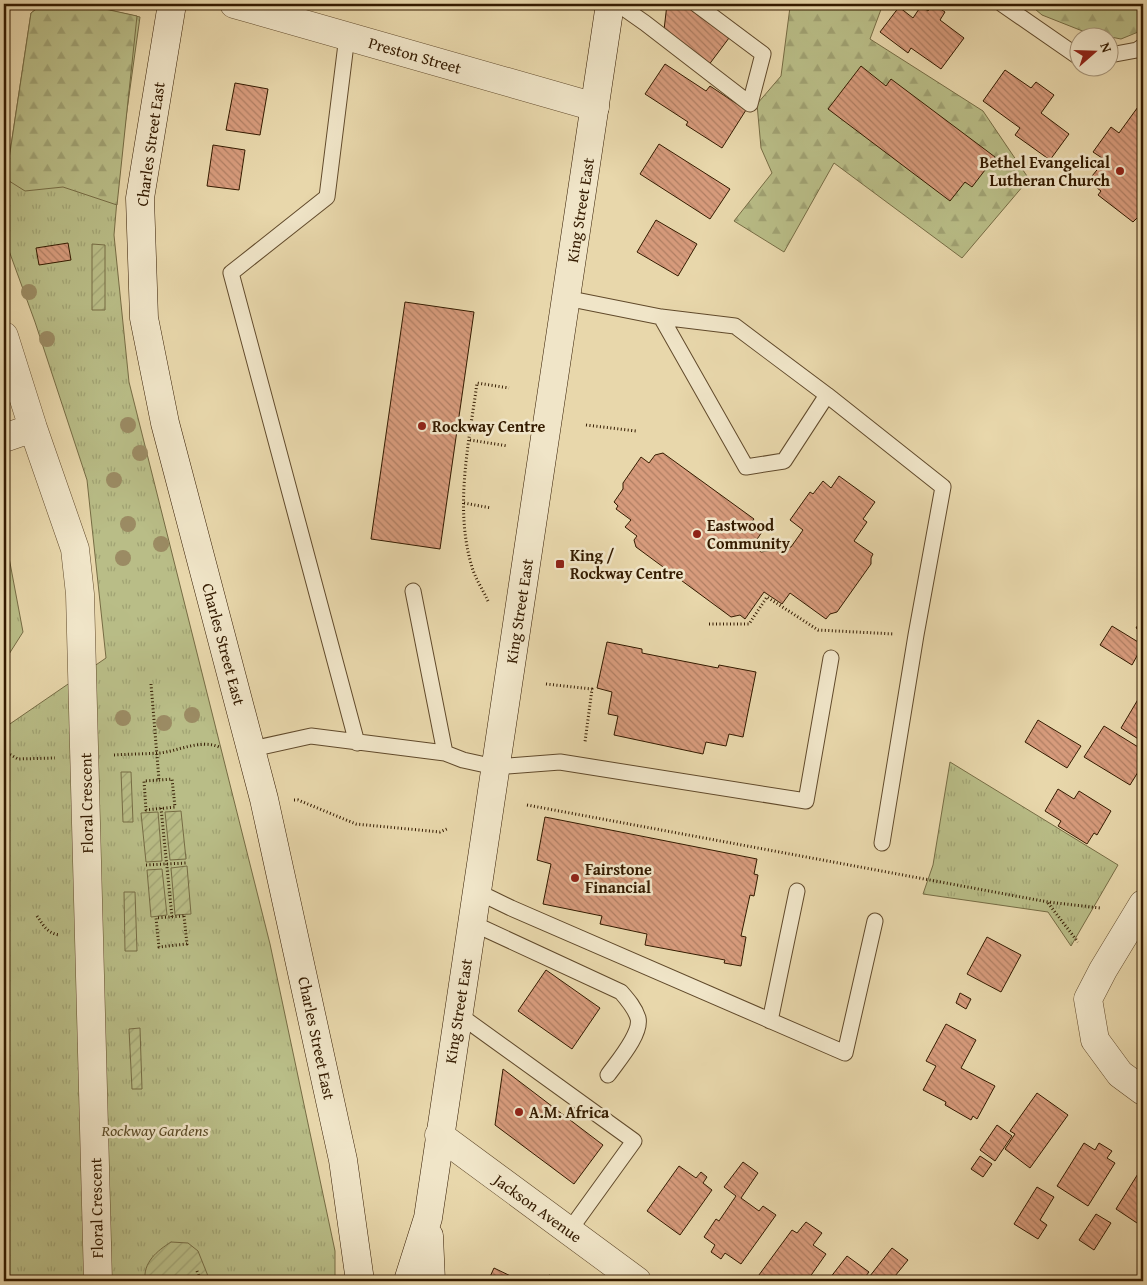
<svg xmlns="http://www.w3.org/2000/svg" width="1147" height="1285" viewBox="0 0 1147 1285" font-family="'Gentium Book Plus',serif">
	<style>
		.grass { fill: url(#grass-tufts); stroke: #766c44 }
		.forest { fill: url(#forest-firs); stroke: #766c44 }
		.garden { fill: url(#garden-furrows); stroke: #766c44 }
		.building { fill: url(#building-back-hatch); stroke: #341b00 }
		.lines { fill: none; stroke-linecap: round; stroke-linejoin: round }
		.lane-casing { stroke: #614a2b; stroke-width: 17 }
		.street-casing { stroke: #614a2b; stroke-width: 29 }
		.secondary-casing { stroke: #341b00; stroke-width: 29 }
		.path { stroke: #341b00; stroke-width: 3; stroke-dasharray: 1 2.5; stroke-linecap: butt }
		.lane { stroke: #f0e5c8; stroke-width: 15 }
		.street { stroke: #f0e5c8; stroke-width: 28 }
		.secondary { stroke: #f0e5c8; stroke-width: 28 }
		.tree { fill: #9b8b63 }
		.poi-dot { fill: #8f2418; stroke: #f0e5c8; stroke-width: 2 }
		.labels { text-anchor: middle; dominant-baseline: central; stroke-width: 5; stroke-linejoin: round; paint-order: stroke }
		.street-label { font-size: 16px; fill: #341b00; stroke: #f0e5c8 }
		.poi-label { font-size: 16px; font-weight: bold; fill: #341b00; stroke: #f0e5c8; text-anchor: start }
		.park-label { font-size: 16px; font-style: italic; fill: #5c4c28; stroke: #f0e5c8 }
	</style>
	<defs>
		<pattern id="grass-tufts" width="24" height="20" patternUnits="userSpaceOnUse" patternTransform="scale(1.25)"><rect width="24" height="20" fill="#b9bd87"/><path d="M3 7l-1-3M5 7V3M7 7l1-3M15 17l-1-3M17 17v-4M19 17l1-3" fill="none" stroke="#a0a273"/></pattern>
		<pattern id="forest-firs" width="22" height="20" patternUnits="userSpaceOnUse" patternTransform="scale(1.25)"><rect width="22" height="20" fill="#b9bd87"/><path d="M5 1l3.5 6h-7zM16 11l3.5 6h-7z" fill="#a0a273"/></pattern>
		<pattern id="garden-furrows" width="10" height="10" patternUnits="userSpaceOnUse" patternTransform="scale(1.25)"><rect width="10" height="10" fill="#b9bd87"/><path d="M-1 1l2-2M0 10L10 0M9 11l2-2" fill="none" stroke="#a0a273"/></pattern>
		<pattern id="building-back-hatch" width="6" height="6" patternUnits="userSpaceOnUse" patternTransform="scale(1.25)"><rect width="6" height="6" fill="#d79b7c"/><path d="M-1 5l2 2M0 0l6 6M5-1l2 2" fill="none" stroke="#af7e63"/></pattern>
	</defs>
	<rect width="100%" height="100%" fill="#e8d7ab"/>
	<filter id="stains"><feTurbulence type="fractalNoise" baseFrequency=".004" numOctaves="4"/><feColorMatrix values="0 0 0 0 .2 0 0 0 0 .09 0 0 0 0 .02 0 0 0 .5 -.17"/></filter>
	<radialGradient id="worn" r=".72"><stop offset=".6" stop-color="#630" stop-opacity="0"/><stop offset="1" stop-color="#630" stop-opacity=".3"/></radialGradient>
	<path class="grass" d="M43 4H82L140 17 121 153 114 235 129 382 270 944 335 1251V1281H4V728L106 658 87 480 35 322 8 248 4 192 31 13Z
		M4 531 23 632 4 662Z
		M950 762 1118 865 1071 946 1048 912 923 894 933 865Z"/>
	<path class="forest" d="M43 4H82L137 16 117 205 63 187 25 191 6 179 31 13Z
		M785 4H883L870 39 983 111 1029 179 962 258 834 163 784 252 734 221 772 173 761 148 757 104 781 76 790 7Z
		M1029 4H1143V30L1121 39 1085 32 1042 15Z"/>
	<path class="garden" d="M92 244 105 245V310H92Z
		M121 772H131L133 822H123Z
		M181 811 186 859 170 860 165 812Z
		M158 812 162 861 146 862 141 813Z
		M187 866 191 914 175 915 171 868Z
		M162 869 167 915 151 917 147 870Z
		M124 892H135L137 951H125Z
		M140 1028 142 1089H132L129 1029Z
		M171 1242 188 1243 198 1251 210 1281H186L180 1277 171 1278 167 1281H145C143 1262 157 1251 171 1242Z"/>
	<path class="building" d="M667 4H683L729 38 708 66 664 30Z
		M933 4 945 12 940 20 964 38 941 69 911 48 908 53 880 32 899 7 913 18 921 6 928 11Z
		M665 64 706 91 710 86 746 110 722 148 686 125 688 122 645 94Z
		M861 66 886 86 891 79 995 157 972 187 965 182 950 201 828 109Z
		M1005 70 1031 88 1036 82 1054 95 1041 113 1069 134 1050 160 1015 135 1020 128 983 101Z
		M235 83 268 89 260 135 226 130Z
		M1143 100V223L1137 218 1133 222 1098 195 1101 191 1088 181 1105 160 1093 152 1111 127 1119 133Z
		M659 144 730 189 710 219 640 174Z
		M213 145 245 150 239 190 207 186Z
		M656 220 697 244 678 276 637 252Z
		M68 243 71 260 39 265 36 248Z
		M405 302 474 312 440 549 371 539Z
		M663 453 754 519 751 523 762 532 753 545 761 552 791 547 803 530 790 520 810 492 813 494 823 481 831 488 839 476 875 502 863 519 867 522 854 541 873 554 871 558V564L837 612 830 614 826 619 790 593 782 604 764 592 745 619 740 615 731 617 636 547 634 540 637 536 625 527 631 520 616 509 618 506 614 502 623 489V483L641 457 649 463 655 455Z
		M1143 617V632L1136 628Z
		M1112 626 1143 645 1132 665 1100 645Z
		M607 642 642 649V653L718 668 719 665 756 672 743 737 729 734 726 746 706 742 703 754 614 735 618 716 608 714 612 692 597 688Z
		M1143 691V742L1121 728Z
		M1038 720 1081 746 1067 768 1025 742Z
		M1104 726 1143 750V764L1130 785 1084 757Z
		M1058 789 1074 799 1079 791 1111 811 1097 835 1094 833 1087 844 1058 826 1061 821 1045 811Z
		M545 817 757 859 754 874 758 875 754 896 750 895 741 936 746 937 741 966 724 963 725 960 645 945 647 934 600 924 602 916 543 904 551 864 537 860Z
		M987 937 1021 955 1001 992 967 974Z
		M546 970 600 1008 572 1049 518 1011Z
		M960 993 971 999 966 1009 956 1003Z
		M946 1024 976 1040 961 1068 995 1086 977 1119 973 1116 971 1120 945 1105 946 1102 923 1090 936 1066 926 1061Z
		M503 1069 603 1145 574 1184 495 1125Z
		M1037 1093 1068 1115 1030 1168 1005 1149 1015 1134 1010 1131Z
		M997 1125 1012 1136 995 1161 980 1150Z
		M1084 1143 1095 1150 1099 1143 1112 1151 1107 1158 1115 1163 1088 1206 1057 1186Z
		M980 1156 992 1164 983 1177 971 1169Z
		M743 1162 758 1173 741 1198 759 1211 763 1206 776 1215 741 1264 725 1253 721 1259 711 1252 715 1245 704 1237 716 1219 719 1221 736 1196 724 1187Z
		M679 1166 696 1178 701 1172 707 1177 703 1183 712 1190 680 1235 647 1211Z
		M1141 1169 1143 1171V1227L1116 1209Z
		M1037 1187 1054 1197 1040 1220 1047 1225 1038 1239 1014 1224Z
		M1096 1214 1111 1223 1094 1250 1079 1240Z
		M806 1222 822 1233 813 1245 826 1254 807 1281H759L756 1279 792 1230 797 1233Z
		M892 1248 908 1260 891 1281H866Z
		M847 1256 869 1272 862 1281H833L830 1278Z
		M494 1268 521 1281H488Z
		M549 1275 563 1281H546Z
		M899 1275 908 1281H894Z"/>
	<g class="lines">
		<defs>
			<path id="lane" d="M618 4 645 23 750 104 763 54 696 4
				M1002 4 1080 58
				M347 36 327 197 231 273 357 743
				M1110 55 1137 50 1143 46
				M566 298 661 317 735 326 827 395 943 487 916 635 882 843
				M661 317 746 467 784 461 827 395
				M413 591 445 753
				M252 749 311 736 445 753 463 760 495 767 560 762 806 801 831 658
				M476 891 511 908 845 1053 875 921
				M472 923 621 992C628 1000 635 1008 638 1018 642 1034 617 1062 608 1075
				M458 1014 634 1141 569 1231
				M770 1021 797 891"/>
			<path id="street" d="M234 4 595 107
				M4 336 33 428 75 549 80 594 98 1281
				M4 438 33 428
				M1143 904 1103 970 1088 999 1095 1040 1120 1074 1143 1091
				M439 1135 637 1281"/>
			<path id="secondary" d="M172 4 140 198 144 318 165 423 264 799 343 1160 360 1281
				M429 1236 431 1281
				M408 1281 428 1218 610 4"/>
		</defs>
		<use href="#lane" class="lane-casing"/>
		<use href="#street" class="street-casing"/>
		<use href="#secondary" class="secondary-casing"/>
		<path class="path" d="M586 425 636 431
			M470 440 508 446
			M464 503 491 508
			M488 601C483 590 475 578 472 567 454 508 469 443 477 383L509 388
			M709 624H749L767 597 818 630 894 634
			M151 684 159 780 144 781 146 810 175 807 172 779 159 780
			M546 684 592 689 585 742
			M4 751 18 759 55 758
			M114 755C129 754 145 754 160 753 178 751 203 738 221 748
			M294 800H298L356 824 440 832 449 828
			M527 805 1048 902 1100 908
			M161 808 172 917
			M146 865 186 863
			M1048 903 1078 942
			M37 916C43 925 48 934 60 935
			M184 916 187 944 159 947 156 918Z
			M197 1271 201 1281"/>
		<use href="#lane" class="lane"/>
		<use href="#street" class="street"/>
		<use href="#secondary" class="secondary"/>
	</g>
	<g class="tree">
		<circle cx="29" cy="292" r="8"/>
		<circle cx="47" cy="339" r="8"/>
		<circle cx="128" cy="425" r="8"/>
		<circle cx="140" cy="453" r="8"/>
		<circle cx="114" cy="480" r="8"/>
		<circle cx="128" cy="524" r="8"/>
		<circle cx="161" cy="544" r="8"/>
		<circle cx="123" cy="558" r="8"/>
		<circle cx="192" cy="715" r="8"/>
		<circle cx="123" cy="718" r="8"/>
		<circle cx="164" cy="723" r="8"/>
	</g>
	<g class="poi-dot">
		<circle cx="1120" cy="171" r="5"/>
		<circle cx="422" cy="426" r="5"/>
		<circle cx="697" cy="534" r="5"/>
		<rect x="555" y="559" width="10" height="10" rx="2.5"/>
		<circle cx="575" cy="878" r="5"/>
		<circle cx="519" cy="1112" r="5"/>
	</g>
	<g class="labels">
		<g class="street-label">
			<text transform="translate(415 55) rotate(16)">Preston Street</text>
			<text transform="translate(150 144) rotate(-82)">Charles Street East</text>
			<text transform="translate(580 210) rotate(-81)">King Street East</text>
			<text transform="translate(519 611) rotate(-81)">King Street East</text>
			<text transform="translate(224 644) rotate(75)">Charles Street East</text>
			<text transform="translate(86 803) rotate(-91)">Floral Crescent</text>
			<text transform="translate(458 1011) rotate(-81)">King Street East</text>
			<text transform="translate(317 1038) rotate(78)">Charles Street East</text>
			<text transform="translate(96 1208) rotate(-91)">Floral Crescent</text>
			<text transform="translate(538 1208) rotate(36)">Jackson Avenue</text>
		</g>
		<g class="poi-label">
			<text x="1110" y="162" text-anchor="end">Bethel Evangelical<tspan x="1110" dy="18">Lutheran Church</tspan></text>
			<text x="432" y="426">Rockway Centre</text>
			<text x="707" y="525">Eastwood<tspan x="707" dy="18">Community</tspan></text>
			<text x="570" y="555">King /<tspan x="570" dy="18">Rockway Centre</tspan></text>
			<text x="585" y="869">Fairstone<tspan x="585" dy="18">Financial</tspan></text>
			<text x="529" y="1112">A.M. Africa</text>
		</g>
		<g class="park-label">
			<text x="155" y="1130">Rockway Gardens</text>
		</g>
	</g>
	<rect width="1147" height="1285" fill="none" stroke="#e8d7ab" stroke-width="20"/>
	<rect x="5" y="5" width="1137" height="1275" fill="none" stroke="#341b00" stroke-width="2.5"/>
	<rect x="10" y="10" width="1127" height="1265" fill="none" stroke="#341b00"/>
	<g transform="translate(1094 52) rotate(70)"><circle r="24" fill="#f0e5c8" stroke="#a59478"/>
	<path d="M0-4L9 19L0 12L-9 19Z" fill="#8f2418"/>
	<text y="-8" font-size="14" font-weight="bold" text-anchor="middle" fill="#341b00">N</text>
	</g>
	<rect width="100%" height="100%" filter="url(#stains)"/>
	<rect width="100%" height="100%" fill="url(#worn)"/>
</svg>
